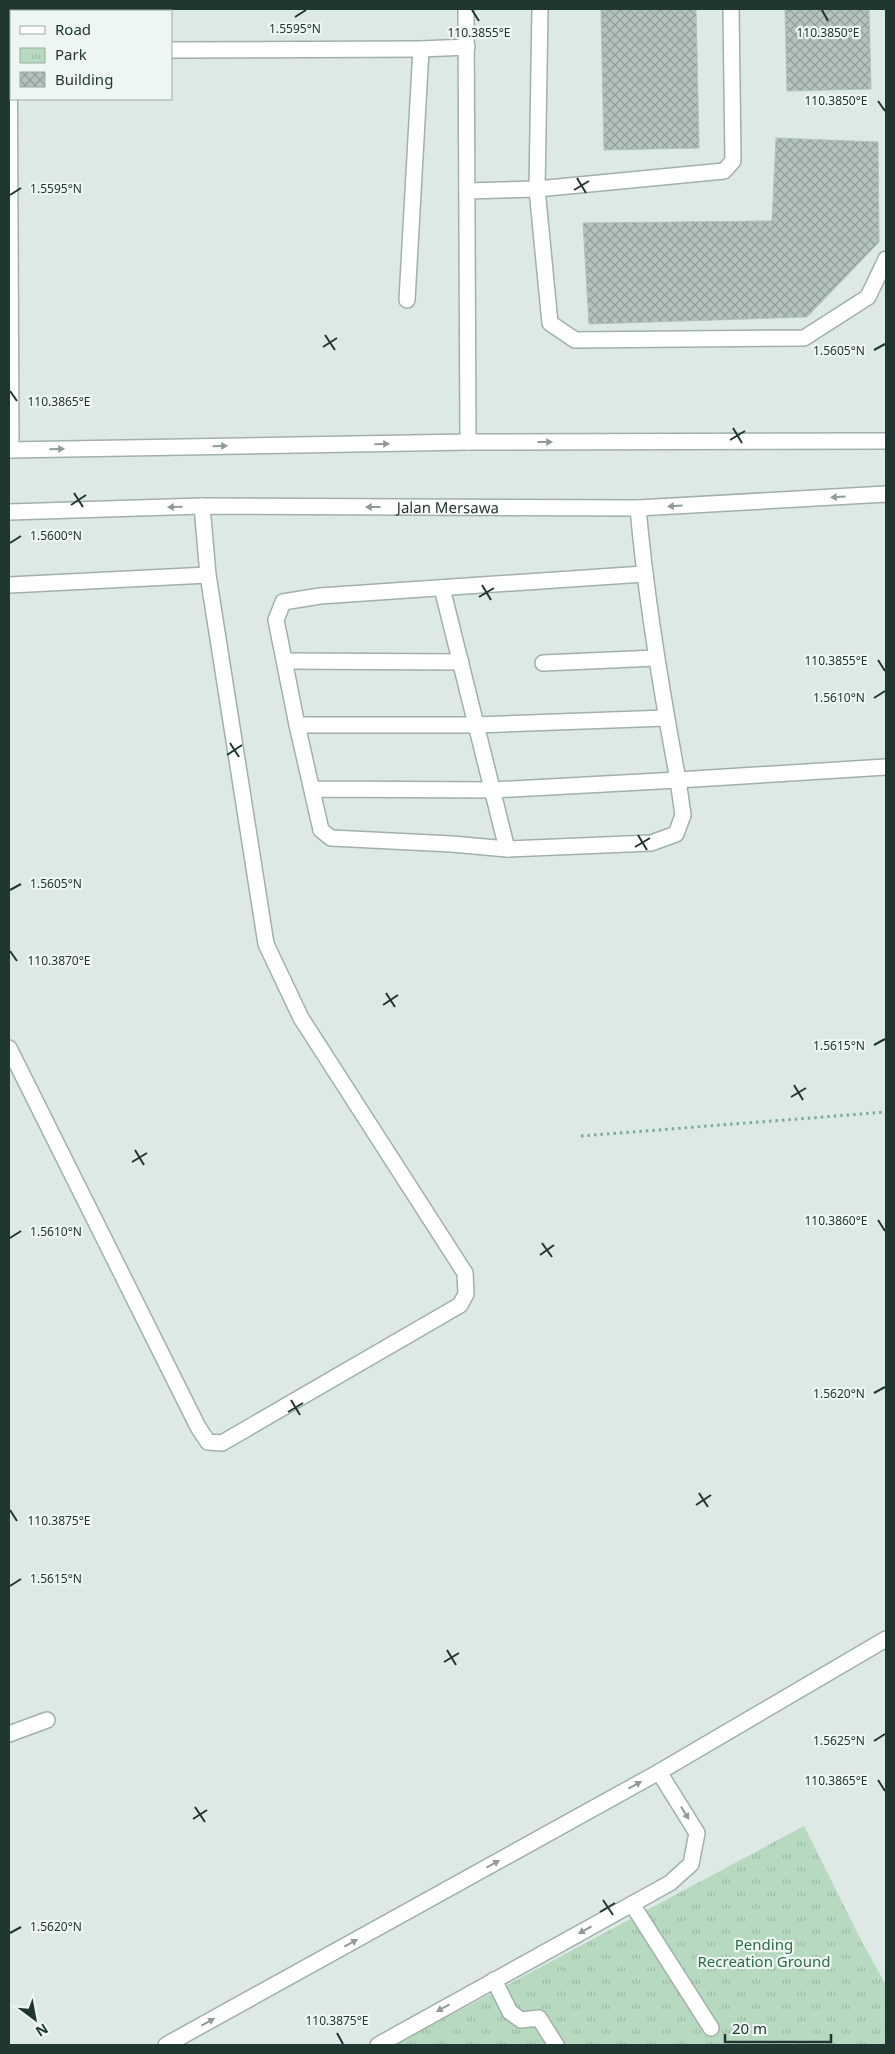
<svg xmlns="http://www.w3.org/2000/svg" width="895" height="2054" viewBox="0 0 895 2054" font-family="'Noto Sans',sans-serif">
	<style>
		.park { fill: url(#park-tufts) }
		.building { fill: url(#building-cross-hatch); stroke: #b0c2bb }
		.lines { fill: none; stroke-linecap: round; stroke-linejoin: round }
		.minor-casing { stroke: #a1b0ab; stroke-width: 18 }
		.path { stroke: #7fab9e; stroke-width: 3; stroke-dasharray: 2.5 4; stroke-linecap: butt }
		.minor { stroke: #fff; stroke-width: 15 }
		.oneway { fill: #909b98 }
		.ticks { fill: none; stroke: #203731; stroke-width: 2 }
		.labels { text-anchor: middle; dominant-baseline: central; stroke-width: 4.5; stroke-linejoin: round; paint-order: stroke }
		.street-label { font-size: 15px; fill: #203731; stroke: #edf6f2 }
		.park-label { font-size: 15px; fill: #2c6c46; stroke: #edf6f2 }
		.ticks-label { font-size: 12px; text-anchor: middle; fill: #203731; stroke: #edf6f2; stroke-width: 4.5; stroke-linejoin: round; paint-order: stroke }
	</style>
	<defs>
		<pattern id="park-tufts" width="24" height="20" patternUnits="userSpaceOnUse" patternTransform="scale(1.25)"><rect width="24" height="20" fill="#b7d9c0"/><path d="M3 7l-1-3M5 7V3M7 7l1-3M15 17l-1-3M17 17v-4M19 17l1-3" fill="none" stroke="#9dbba5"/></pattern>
		<pattern id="building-cross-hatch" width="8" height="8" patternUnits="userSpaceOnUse" patternTransform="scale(1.25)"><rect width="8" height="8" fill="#b3c3bd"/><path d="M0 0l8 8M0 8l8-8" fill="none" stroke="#919f9a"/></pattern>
	</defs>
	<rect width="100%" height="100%" fill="#dde9e4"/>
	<path class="park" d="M804 1826 862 1942 886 1985V2045H395Z"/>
	<path class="building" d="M601 9H696L699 148 604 150Z
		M785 9H869L871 89 787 91Z
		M776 138 878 142 879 242 807 317 589 324 583 223 772 221Z"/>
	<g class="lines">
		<defs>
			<g id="minor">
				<path d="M9 9 11 450"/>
				<path d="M466 9 468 442"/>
				<path d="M540 9 537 189 550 323 575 340 804 338 868 297 886 259"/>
				<path d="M171 50 421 49"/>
				<path d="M467 191 537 189 724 171 733 161 731 9"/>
				<path d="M407 300 421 49 467 47"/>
				<path d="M9 450 468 442 886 441"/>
				<path d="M638 508C646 600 661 689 678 780L886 767"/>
				<path id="s1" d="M9 512 202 506 638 508 886 494"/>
				<path d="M9 585 208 575"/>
				<path d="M442 588 507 849"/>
				<path d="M285 661 461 662"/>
				<path d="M543 663 656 658"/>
				<path d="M297 725H476L666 718"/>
				<path d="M312 789 493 790 678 780 683 815 676 834 651 843 507 849 452 844 331 838 321 830 297 725 276 620 283 602 320 596 644 574"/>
				<path d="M9 1048 198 1427 208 1442 222 1443 460 1305 466 1294 465 1273 301 1018 266 944 208 575 202 506"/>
				<path d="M9 1734 47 1720"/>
				<path d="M632 1904 711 2028"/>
				<path d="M494 1980 510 2012 521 2020 539 2018 556 2045"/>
				<path d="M166 2045 659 1772 886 1639"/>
				<path d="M378 2045 670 1883 691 1864 697 1833 659 1772"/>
			</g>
		</defs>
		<use href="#minor" class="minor-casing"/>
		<path class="path" d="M581 1136 886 1112"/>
		<use href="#minor" class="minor"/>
	</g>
	<defs><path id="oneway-solid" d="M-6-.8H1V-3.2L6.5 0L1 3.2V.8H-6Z" transform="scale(1.25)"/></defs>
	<g class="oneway">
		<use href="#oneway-solid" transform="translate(545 442)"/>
		<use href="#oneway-solid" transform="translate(382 444) rotate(-1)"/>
		<use href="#oneway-solid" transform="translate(220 446) rotate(-1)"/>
		<use href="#oneway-solid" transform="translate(57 449) rotate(-1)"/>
		<use href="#oneway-solid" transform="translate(838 497) rotate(177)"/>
		<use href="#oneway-solid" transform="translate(675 506) rotate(177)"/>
		<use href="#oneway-solid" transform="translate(175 507) rotate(178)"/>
		<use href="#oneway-solid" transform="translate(373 507) rotate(-180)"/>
		<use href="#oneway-solid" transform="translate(635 1785) rotate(-29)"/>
		<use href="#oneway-solid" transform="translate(685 1813) rotate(58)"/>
		<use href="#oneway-solid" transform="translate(493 1864) rotate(-29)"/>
		<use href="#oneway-solid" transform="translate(585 1930) rotate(151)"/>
		<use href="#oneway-solid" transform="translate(351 1943) rotate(-29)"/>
		<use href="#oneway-solid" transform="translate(443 2008) rotate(151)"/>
		<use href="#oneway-solid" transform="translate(208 2022) rotate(-29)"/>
	</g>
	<path class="ticks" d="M472 10 479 21M822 10 828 21M295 17 306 10M878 101 885 111M577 178 586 193M574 190 589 181M10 195 21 188M325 335 335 350M323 347 337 338M874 350 885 344M10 391 17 401M733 428 742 443M730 440 745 431M74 493 83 507M71 505 86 495M10 543 21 536M482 585 491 600M479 597 494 588M878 660 885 671M874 698 885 691M230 743 239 757M227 755 242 745M638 835 647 850M635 847 650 838M10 890 21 884M10 951 17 961M386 993 395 1007M383 1005 398 995M874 1045 885 1039M794 1085 803 1100M791 1097 806 1088M135 1150 144 1165M132 1162 147 1153M878 1220 885 1231M10 1238 21 1231M542 1243 552 1257M540 1255 554 1245M874 1393 885 1387M291 1400 300 1415M288 1412 303 1403M699 1493 708 1507M696 1505 711 1495M10 1510 17 1521M10 1586 21 1579M447 1650 456 1665M444 1662 459 1653M874 1741 885 1734M878 1780 885 1791M195 1807 205 1822M193 1819 207 1810M603 1900 613 1915M600 1912 615 1903M10 1933 21 1927M337 2033 343 2044"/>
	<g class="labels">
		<g class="street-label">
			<text stroke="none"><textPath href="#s1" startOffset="439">Jalan Mersawa</textPath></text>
		</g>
		<g class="park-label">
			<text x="764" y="1944">Pending<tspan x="764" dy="17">Recreation Ground</tspan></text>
		</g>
	</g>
	<g class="ticks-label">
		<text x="295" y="33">1.5595°N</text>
		<text x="479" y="37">110.3855°E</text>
		<text x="828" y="37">110.3850°E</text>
		<text x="836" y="105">110.3850°E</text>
		<text x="56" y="193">1.5595°N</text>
		<text x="839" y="355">1.5605°N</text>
		<text x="59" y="406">110.3865°E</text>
		<text x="56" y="540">1.5600°N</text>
		<text x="836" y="665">110.3855°E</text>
		<text x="839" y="702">1.5610°N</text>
		<text x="56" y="888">1.5605°N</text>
		<text x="59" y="965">110.3870°E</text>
		<text x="839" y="1050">1.5615°N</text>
		<text x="836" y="1225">110.3860°E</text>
		<text x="56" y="1236">1.5610°N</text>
		<text x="839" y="1398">1.5620°N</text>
		<text x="59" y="1525">110.3875°E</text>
		<text x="56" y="1583">1.5615°N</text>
		<text x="839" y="1745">1.5625°N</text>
		<text x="836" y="1785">110.3865°E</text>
		<text x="56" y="1931">1.5620°N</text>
		<text x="337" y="2025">110.3875°E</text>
	</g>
	<rect width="895" height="2054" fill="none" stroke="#203731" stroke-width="20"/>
	<rect x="10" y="10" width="162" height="90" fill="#edf6f2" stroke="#9baaa5"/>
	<rect x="20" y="26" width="25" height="8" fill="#ffffff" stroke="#9baaa5"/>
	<text x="55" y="35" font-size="15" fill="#203731">Road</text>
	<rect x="20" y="48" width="25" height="15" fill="url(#park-tufts)" stroke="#9baaa5"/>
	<text x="55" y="60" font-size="15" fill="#203731">Park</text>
	<rect x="20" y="72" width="25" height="15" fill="url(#building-cross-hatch)" stroke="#9baaa5"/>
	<text x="55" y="85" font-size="15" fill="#203731">Building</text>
	<g transform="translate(35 2019) rotate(148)" stroke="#edf6f2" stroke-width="4" paint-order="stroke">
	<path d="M0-4L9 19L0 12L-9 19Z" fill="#203731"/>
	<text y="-8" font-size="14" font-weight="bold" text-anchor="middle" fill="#203731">N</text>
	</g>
	<path d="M725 2034v8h106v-8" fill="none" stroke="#203731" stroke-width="2.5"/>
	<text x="732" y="2034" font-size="15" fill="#203731" stroke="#edf6f2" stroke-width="4" paint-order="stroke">20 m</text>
</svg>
